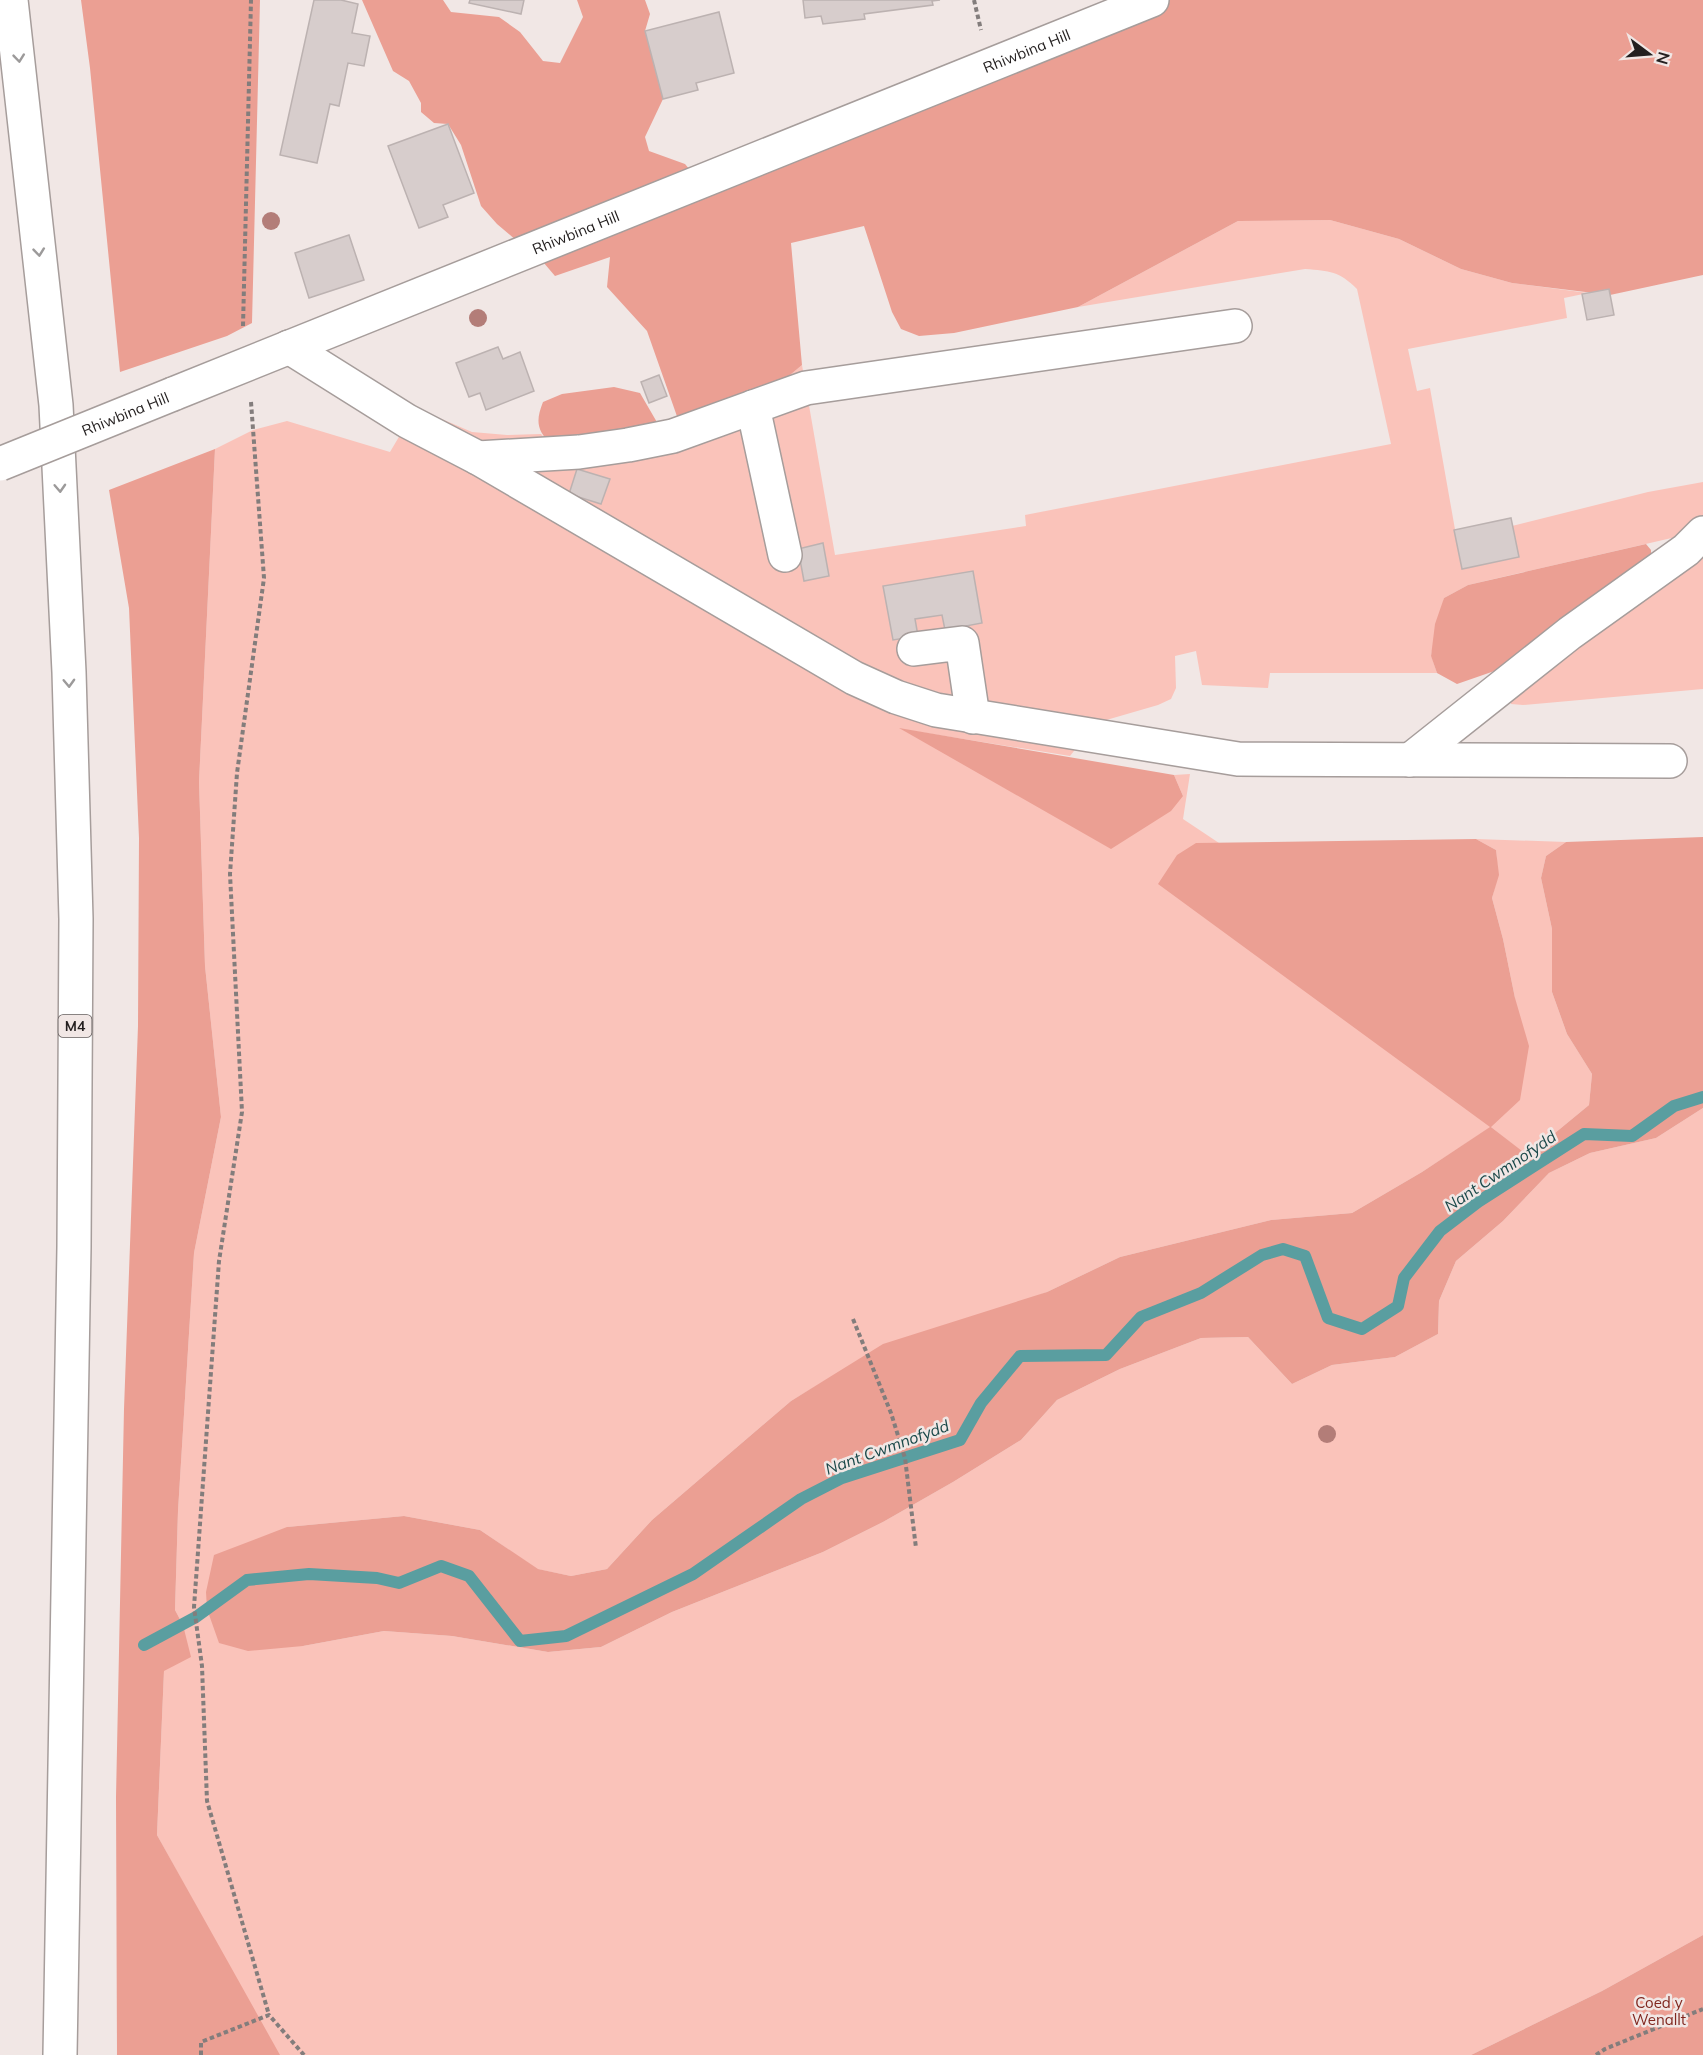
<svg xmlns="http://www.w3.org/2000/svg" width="1703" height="2055" viewBox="0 0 1703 2055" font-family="Mulish,sans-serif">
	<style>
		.green { fill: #fac3ba }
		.forest { fill: #eb9f93 }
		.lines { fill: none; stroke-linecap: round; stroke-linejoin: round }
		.stream { stroke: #5a9ea0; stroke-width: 12 }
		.building { fill: #d7cdcc; stroke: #bcb2b1; stroke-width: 1.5 }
		.minor-casing { stroke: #a69d9b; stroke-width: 36 }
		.highway-casing { stroke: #a69d9b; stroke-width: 36 }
		.path { stroke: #837d7c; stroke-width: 4; stroke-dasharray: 4.5 3; stroke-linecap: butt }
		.minor { stroke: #fff; stroke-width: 33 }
		.highway { stroke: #fff; stroke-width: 33 }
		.minor-bridge-casing { stroke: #a69d9b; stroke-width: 36; stroke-linecap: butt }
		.minor-bridge { stroke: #fff; stroke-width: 33 }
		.tree { fill: #b37d78 }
		.oneway { stroke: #9c9a9a }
		.labels { text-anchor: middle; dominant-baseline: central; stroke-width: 5; stroke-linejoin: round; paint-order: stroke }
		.shield { fill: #f1e7e5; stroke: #615b5a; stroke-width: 1.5 }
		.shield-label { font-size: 14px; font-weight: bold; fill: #231f1f }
		.street-label { font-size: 15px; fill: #231f1f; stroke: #f1e7e5 }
		.park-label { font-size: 15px; fill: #80271f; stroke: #f1e7e5 }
		.water-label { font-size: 16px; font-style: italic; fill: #1a4849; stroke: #f1e7e5 }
	</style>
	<rect width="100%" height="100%" fill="#f1e7e5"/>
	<path class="green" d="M1330 220 1399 239 1461 269 1512 283 1588 293 1564 298 1567 318 1408 349 1417 391 1430 388 1462 569 1518 557 1512 526 1648 492 1703 482V689L1523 705 1511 704V697L1676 537 1468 585 1444 598 1431 655 1437 673H1270L1268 688 1202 685 1196 651 1175 656 1176 688 1171 699 1158 705 1096 723 1070 756 901 729 1183 796 1174 775 1190 774 1183 819 1219 843H1196L1515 998 1503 939 1492 898 1498 875 1496 850 1476 839 1566 842 1546 856 1541 878 1552 929V992L1567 1034 1592 1074 1589 1105 1555 1133 1521 1151 1491 1127 1422 1172 1352 1213 1271 1220 1120 1257 1047 1292 831 1377 791 1401 652 1520 607 1569 571 1576 537 1569 480 1530 404 1516 287 1527 303 1646 384 1631 452 1636 548 1652 601 1647 672 1612 823 1552 883 1522 953 1482 1021 1440 1057 1400 1120 1369 1201 1338 1248 1337 1292 1384 1332 1365 1395 1357 1438 1334 1439 1301 1456 1261 1503 1221 1549 1173 1590 1153 1656 1138 1703 1108V1935L1602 1991 1471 2055H278L157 1835 164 1671 183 1625 175 1610 178 1511 194 1253 221 1117 205 966 199 782 215 449 253 430 287 421 390 452 416 408 472 432 507 435 541 434 551 444 640 436 772 390 802 365 835 555 1026 526 1025 515 1391 444 1357 289C1339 271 1330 271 1305 269L1078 307 1238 221Z"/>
	<path class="forest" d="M81 0H260L252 323 227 336 120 372 90 68Z
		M362 0H443L451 12 499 17 520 32 543 61 560 63 583 17 577 0H645L650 14 645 31 663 99 645 137 649 151 685 164 700 182 1152 0H1703V275L1610 295 1512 283 1461 269 1399 239 1330 220 1238 221 1078 307 954 333 919 336 901 329 892 312 864 226 791 243 802 365 772 390 679 422 647 331 607 287 610 257 555 276 532 249 517 241 497 224 481 206 461 145 448 124 434 123 421 112V103L409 81 393 71Z
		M614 387 640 393 658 424 551 444C536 430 536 420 543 402L562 394Z
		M215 449 199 782 205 966 221 1117 194 1253 178 1511 175 1610 183 1625 191 1657 164 1671 157 1835 280 2055H117L116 1797 124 1409 138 1026 139 838 129 608 109 490Z
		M1646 544 1651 550V557L1506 667 1457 684 1437 673 1431 656 1435 624 1444 598 1468 585Z
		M899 728 1174 775 1183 796 1171 811 1111 849Z
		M1703 837V1108L1656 1138 1590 1153 1549 1173 1503 1221 1456 1261 1439 1301 1438 1334 1395 1357 1332 1365 1292 1384 1248 1337 1201 1338 1120 1369 1057 1400 1021 1440 953 1482 883 1522 823 1552 672 1612 601 1647 548 1652 452 1636 384 1631 303 1646 248 1651 219 1643 207 1609 206 1592 214 1555 287 1527 404 1516 480 1530 538 1569 571 1576 607 1569 652 1520 791 1401 883 1344 1047 1292 1120 1257 1271 1220 1352 1213 1422 1172 1490 1127 1158 884 1177 855 1196 843 1476 839 1496 850 1499 875 1492 898 1503 939 1515 998 1529 1046 1520 1100 1491 1127 1522 1151 1555 1133 1589 1105 1592 1074 1567 1034 1552 992V929L1541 878 1546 856 1566 842Z
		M1703 1935V2055H1471L1602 1991Z"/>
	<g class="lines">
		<path class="stream" d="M144 1645 196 1617 247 1580 309 1574 377 1578 399 1583 441 1566 469 1576 520 1641 566 1636 693 1574 801 1499 842 1478 960 1440 981 1403 1020 1356 1106 1355 1141 1317 1201 1293 1262 1255 1283 1249 1305 1256 1328 1318 1362 1329 1398 1306 1404 1278 1440 1231 1478 1202 1584 1134 1632 1136 1674 1106 1703 1097"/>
	</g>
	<path class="building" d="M314 0H341L358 4 352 33 370 36 364 66 348 63 339 106 330 104 317 163 280 155Z
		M470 0H524L521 14 469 3Z
		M803 0H940L932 1 933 5 864 14 865 19 823 24 821 16 805 18Z
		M719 12 734 73 696 83 698 90 663 99 645 31Z
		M448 124 474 193 443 205 448 217 419 228 388 146Z
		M349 235 364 280 309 298 295 253Z
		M1609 289 1614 315 1587 320 1582 294Z
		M498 347 503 359 520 352 534 391 486 410 480 393 469 397 456 363Z
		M659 375 667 396 649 403 641 382Z
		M577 469 610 479 601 504 569 494Z
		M1511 518 1519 557 1462 569 1454 530Z
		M823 543 829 576 804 581 798 549Z
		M973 571 982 623 945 630 942 615 915 619 918 636 893 640 883 586Z"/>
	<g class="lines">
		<defs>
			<g id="minor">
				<path d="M289 347 407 421 478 458 854 678 896 697 936 710 1238 759 1670 761"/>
				<path id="s1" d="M173 394 1152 0"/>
				<path d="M753 407 785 555"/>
				<path d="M478 458 579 452 628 445 673 436 806 388 1235 326"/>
				<path d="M914 649 962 643 973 717"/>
				<path d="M1410 760 1570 633 1686 550 1703 533"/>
			</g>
			<path id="highway" d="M11 0 56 405 69 672 76 919 74 1247 60 2055"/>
		</defs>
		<use href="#minor" class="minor-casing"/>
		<use href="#highway" class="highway-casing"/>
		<path class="path" d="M974 0 981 30
			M243 326 251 0
			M251 402 264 578 237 773 230 874 242 1112 219 1261 194 1607 202 1666 207 1801 269 2015
			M853 1319 891 1413 905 1458 916 1548
			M201 2055V2042L269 2015 304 2055
			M1596 2055 1605 2049 1703 2009"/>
		<use href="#minor" class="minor"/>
		<use href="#highway" class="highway"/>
		<defs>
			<g id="minor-bridge">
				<path id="s2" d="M0 464 173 394"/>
			</g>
		</defs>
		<use href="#minor-bridge" class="minor-bridge-casing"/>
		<use href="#minor-bridge" class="minor-bridge"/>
	</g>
	<g class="tree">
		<circle cx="271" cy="221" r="9"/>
		<circle cx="478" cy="318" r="9"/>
		<circle cx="1327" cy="1434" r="9"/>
	</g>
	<defs><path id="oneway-chevron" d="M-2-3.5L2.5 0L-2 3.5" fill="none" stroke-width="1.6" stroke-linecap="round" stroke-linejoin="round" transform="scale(1.5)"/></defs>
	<g class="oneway">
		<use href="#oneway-chevron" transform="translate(19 58) rotate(84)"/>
		<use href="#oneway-chevron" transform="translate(39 252) rotate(84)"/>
		<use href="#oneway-chevron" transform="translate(60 488) rotate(87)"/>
		<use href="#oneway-chevron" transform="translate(69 683) rotate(88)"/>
	</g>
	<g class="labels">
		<rect class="shield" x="58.5" y="1015" width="33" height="22" rx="4.5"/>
		<g class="shield-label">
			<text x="75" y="1026">M4</text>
		</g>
		<g class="street-label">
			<text stroke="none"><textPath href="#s1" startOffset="920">Rhiwbina Hill</textPath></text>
			<text stroke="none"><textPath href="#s1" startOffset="434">Rhiwbina Hill</textPath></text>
			<text stroke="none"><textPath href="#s2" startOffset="135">Rhiwbina Hill</textPath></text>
		</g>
		<g class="park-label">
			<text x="1659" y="2002">Coed y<tspan x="1659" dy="17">Wenallt</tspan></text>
		</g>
		<g class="water-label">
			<text transform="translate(1500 1171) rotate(-34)">Nant Cwmnofydd</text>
			<text transform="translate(887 1447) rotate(-20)">Nant Cwmnofydd</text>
		</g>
	</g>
	<g transform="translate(1649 54) rotate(106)" stroke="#f1e7e5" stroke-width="4.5" paint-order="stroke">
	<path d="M0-4.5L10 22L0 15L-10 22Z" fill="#231f1f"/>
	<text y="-9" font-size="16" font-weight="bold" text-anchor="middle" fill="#231f1f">N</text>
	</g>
</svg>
